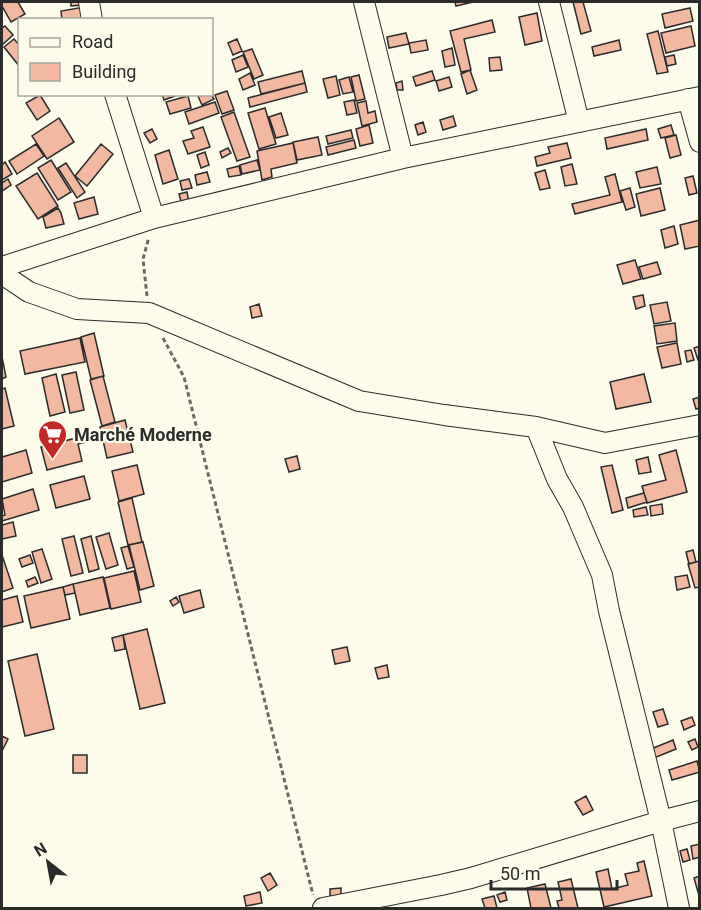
<svg xmlns="http://www.w3.org/2000/svg" width="701" height="910" viewBox="0 0 701 910" font-family="Roboto,sans-serif">
	<style>
		.building { fill: #f2b8a0; stroke: #2b2b2b; stroke-width: 1.5 }
		.lines { fill: none; stroke-linecap: round; stroke-linejoin: round }
		.minor-casing { stroke: #2b2b2b; stroke-width: 22 }
		.path { stroke: #6a6964; stroke-width: 3; stroke-dasharray: 4.5 3; stroke-linecap: butt }
		.minor { stroke: #fdfbea; stroke-width: 20 }
		.labels { text-anchor: middle; dominant-baseline: central; stroke-width: 4.5; stroke-linejoin: round; paint-order: stroke }
		.poi-label { font-size: 18px; font-weight: bold; fill: #2b2b2b; stroke: #fdfbea; text-anchor: start }
	</style>
	<rect width="100%" height="100%" fill="#fdfbea"/>
	<path class="building" d="M2 2H18L25 14 11 22 2 6Z
		M71 2H81L82 5 71 6Z
		M455 2H473L456 6Z
		M573 2H583L591 31 581 34Z
		M84 7 86 20H62L61 11Z
		M690 8 693 21 665 28 662 14Z
		M537 13 542 41 525 45 519 17Z
		M492 20 495 32 464 39 471 70 461 72 450 31Z
		M5 26 13 35 2 45V28Z
		M691 26 695 46 666 53 661 33Z
		M658 31 668 72 657 74 647 34Z
		M406 33 409 44 389 48 387 37Z
		M14 39 20 46V67L4 47Z
		M237 39 242 51 233 55 228 43Z
		M426 40 428 50 411 53 409 43Z
		M619 40 621 50 594 56 592 47Z
		M452 48 455 65 445 67 442 51Z
		M252 49 263 75 254 79 243 52Z
		M243 55 248 67 236 72 232 60Z
		M674 55 676 64 667 66 665 57Z
		M500 57 502 70 490 71 489 58Z
		M470 70 477 90 467 94 461 74Z
		M302 71 305 83 261 94 258 82Z
		M432 71 435 80 416 86 413 77Z
		M250 73 255 85 243 90 239 79Z
		M359 75 365 99 356 101 351 77Z
		M336 76 340 95 328 98 323 79Z
		M349 77 353 92 343 94 339 80Z
		M449 77 452 87 439 91 436 81Z
		M402 81 403 90H397L396 83Z
		M305 83 307 92 250 107 248 98Z
		M227 91 234 110 222 114 215 95Z
		M162 94H174L175 96 164 100Z
		M197 94H211L214 99 202 105Z
		M40 95 50 111 37 120 26 103Z
		M188 96 191 108 170 114 166 102Z
		M354 100 357 113 347 115 344 102Z
		M366 101 368 113 375 111 377 122 362 126 357 103Z
		M215 102 219 113 189 124 185 112Z
		M265 108 276 144 259 149 248 113Z
		M234 112 250 157 237 161 221 117Z
		M281 113 288 135 276 138 269 117Z
		M453 116 456 126 443 130 440 120Z
		M59 118 74 142 47 159 32 136Z
		M423 122 426 132 418 135 415 125Z
		M369 125 373 143 360 146 356 129Z
		M671 125 674 135 661 138 658 129Z
		M203 127 210 147 188 154 183 141 194 138 191 131Z
		M152 129 157 139 150 143 144 133Z
		M646 129 648 140 607 149 605 138Z
		M351 130 353 138 328 144 326 136Z
		M676 135 681 155 670 158 665 138Z
		M318 137 322 155 297 160 293 142Z
		M354 140 356 148 328 155 326 147Z
		M293 143 297 163 271 169 272 177 262 180 257 151Z
		M567 143 571 158 537 166 535 157 550 153 548 147Z
		M36 144 44 156 17 174 9 161Z
		M101 144 113 154 87 186 75 176Z
		M228 148 231 153 222 158 220 152Z
		M169 150 178 179 163 184 155 155Z
		M205 152 209 165 201 168 197 155Z
		M51 160 71 192 58 200 38 168Z
		M257 160 260 170 242 174 240 165Z
		M5 162 12 174 2 180V165Z
		M66 163 85 192 77 198 58 168Z
		M572 164 577 184 565 186 561 167Z
		M239 166 241 175 229 177 227 169Z
		M657 167 661 184 640 188 636 172Z
		M545 170 550 188 540 190 535 173Z
		M207 172 210 182 197 185 195 175Z
		M37 173 58 206 38 219 16 186Z
		M615 174 622 202 575 214 572 204 610 195 605 177Z
		M693 176 697 193 689 195 685 178Z
		M8 179 11 185 2 191V183Z
		M189 179 192 188 182 190 180 181Z
		M630 188 635 207 626 210 620 191Z
		M660 188 665 210 641 216 636 194Z
		M187 192 189 203 182 205 179 194Z
		M94 197 98 214 79 219 74 203Z
		M58 208 61 213 64 224 46 228 43 217Z
		M700 220V246L685 249 680 225Z
		M674 226 678 244 665 248 661 230Z
		M635 260 641 279 623 284 617 265Z
		M657 262 661 274 643 279 639 267Z
		M643 295 645 306 636 309 633 297Z
		M667 302 671 321 654 324 650 305Z
		M259 304 262 316 252 318 250 307Z
		M675 323 677 341 657 344 654 326Z
		M94 333 104 376 91 379 81 337Z
		M80 338 85 362 25 374 20 351Z
		M677 343 681 364 662 368 657 347Z
		M700 346V360H698L694 348Z
		M691 350 694 360 687 362 685 351Z
		M2 357 6 377 2 379Z
		M76 372 84 410 70 413 62 375Z
		M56 374 65 412 50 416 42 378Z
		M644 374 651 402 616 409 610 382Z
		M103 376 115 422 102 426 90 380Z
		M5 388 14 426 2 429V389Z
		M700 397V408L696 409 693 399Z
		M125 420 133 452 107 458 100 427Z
		M84 436 86 442 78 444 82 461 47 470 41 447Z
		M26 450 32 473 2 482V457Z
		M676 450 687 492 647 503 642 486 666 480 659 455Z
		M297 456 300 469 289 472 285 459Z
		M648 457 651 472 639 474 636 460Z
		M137 465 144 494 119 501 112 471Z
		M612 465 623 510 612 513 601 467Z
		M84 476 90 499 56 508 50 485Z
		M33 489 39 510 2 521V516L5 515 2 499Z
		M644 493 647 502 628 508 626 498Z
		M132 498 142 542 128 545 118 502Z
		M662 504 663 514 651 516 650 506Z
		M646 507 648 515 634 517 633 510Z
		M13 522 16 536 2 539V525Z
		M109 533 118 565 106 569 96 537Z
		M74 536 83 573 71 576 62 539Z
		M91 536 99 569 89 572 81 539Z
		M143 542 154 586 140 590 129 545Z
		M128 546 134 567 127 569 121 548Z
		M42 549 52 579 41 583 32 552Z
		M693 550 696 562 689 564 686 552Z
		M2 555 13 588 2 592Z
		M30 555 33 563 22 567 19 559Z
		M700 561V587L695 588 688 564Z
		M134 571 141 602 111 609 104 578Z
		M687 575 690 587 677 590 675 577Z
		M35 577 38 583 28 587 26 581Z
		M103 577 110 608 80 615 73 584Z
		M73 584 75 593 65 595 63 587Z
		M63 587 70 619 31 628 24 596Z
		M200 590 204 607 184 613 179 596Z
		M17 596 23 622 2 627V600Z
		M176 597 179 602 173 606 170 601Z
		M147 629 165 703 140 709 123 635Z
		M123 635 125 649 115 651 112 638Z
		M347 647 350 661 335 664 332 650Z
		M37 654 54 729 25 736 8 661Z
		M387 665 389 677 378 679 375 668Z
		M663 709 668 724 658 727 653 712Z
		M692 717 695 725 684 730 681 721Z
		M2 736 8 739 2 751Z
		M695 739 698 747 692 750 688 742Z
		M673 740 676 749 654 758 651 749Z
		M73 755H87V773H73Z
		M697 761 700 772 672 780 669 770Z
		M586 796 593 810 583 815 575 802Z
		M700 844V857L693 859 691 846Z
		M687 849 690 860 683 862 680 851Z
		M644 861 652 896 604 907 596 872 608 869 612 889 628 885 625 874 639 871 637 863Z
		M270 873 277 885 268 891 261 878Z
		M700 876V899L694 878Z
		M571 879 578 908H559L557 901 562 900 558 882Z
		M545 884 551 908H531L527 888Z
		M341 888V898H330V889Z
		M260 892 262 903 246 906 244 896Z
		M505 892 507 900 500 902 497 895Z
		M494 896 497 908H485L482 899Z"/>
	<g class="lines">
		<defs>
			<path id="minor" d="M89 2 92 20
				M364 2 403 158
				M549 2 579 122
				M115 94 154 218
				M688 99 700 142
				M2 267 154 218 403 158 700 97
				M2 274 29 292 77 309 149 313 359 401 444 415 536 427 605 443 700 425
				M536 427 557 479 573 507 602 575 609 611 661 821 679 908
				M323 908 441 885 471 878 661 821 700 811"/>
		</defs>
		<use href="#minor" class="minor-casing"/>
		<path class="path" d="M147 296 143 259 149 237
			M163 338 184 377 313 895"/>
		<use href="#minor" class="minor"/>
	</g>
	<defs>
		<symbol id="supermarket-pin" viewBox="-11 -11 22 30"><path d="M0 17L-7.5 6A9.5 9.5 0 1 1 7.5 6Z" fill="#c62828" stroke="#fdfbea"/><path d="M-6-5.5h2.5l.6 2H6L4.5 2H-2.5L-4.4-4H-6ZM-1.5 3.2a1.3 1.3 0 1 0 .1 0ZM3 3.2a1.3 1.3 0 1 0 .1 0Z" fill="#fff"/></symbol>
	</defs>
	<g fill-rule="evenodd">
		<use href="#supermarket-pin" x="36" y="418" width="33" height="45"/>
	</g>
	<g class="labels">
		<g class="poi-label">
			<text x="74" y="434">Marché Moderne</text>
		</g>
	</g>
	<rect width="701" height="910" fill="none" stroke="#2b2b2b" stroke-width="6"/>
	<rect x="18" y="18" width="195" height="78" fill="#fdfbea" stroke="#a9a89e" stroke-width="1.5"/>
	<rect x="30" y="38" width="30" height="9" fill="#fdfbea" stroke="#a9a89e" stroke-width="1.5"/>
	<text x="72" y="48" font-size="18" fill="#2b2b2b">Road</text>
	<rect x="30" y="63" width="30" height="18" fill="#f2b8a0" stroke="#a9a89e" stroke-width="1.5"/>
	<text x="72" y="78" font-size="18" fill="#2b2b2b">Building</text>
	<g transform="translate(48 862) rotate(329)" stroke="#fdfbea" stroke-width="4.5" paint-order="stroke">
	<path d="M0-4.5L10 22L0 15L-10 22Z" fill="#2b2b2b"/>
	<text y="-9" font-size="16" font-weight="bold" text-anchor="middle" fill="#2b2b2b">N</text>
	</g>
	<path d="M491 880v9h126v-9" fill="none" stroke="#2b2b2b" stroke-width="3"/>
	<text x="500" y="880" font-size="18" fill="#2b2b2b" stroke="#fdfbea" stroke-width="4.5" paint-order="stroke">50 m</text>
</svg>
